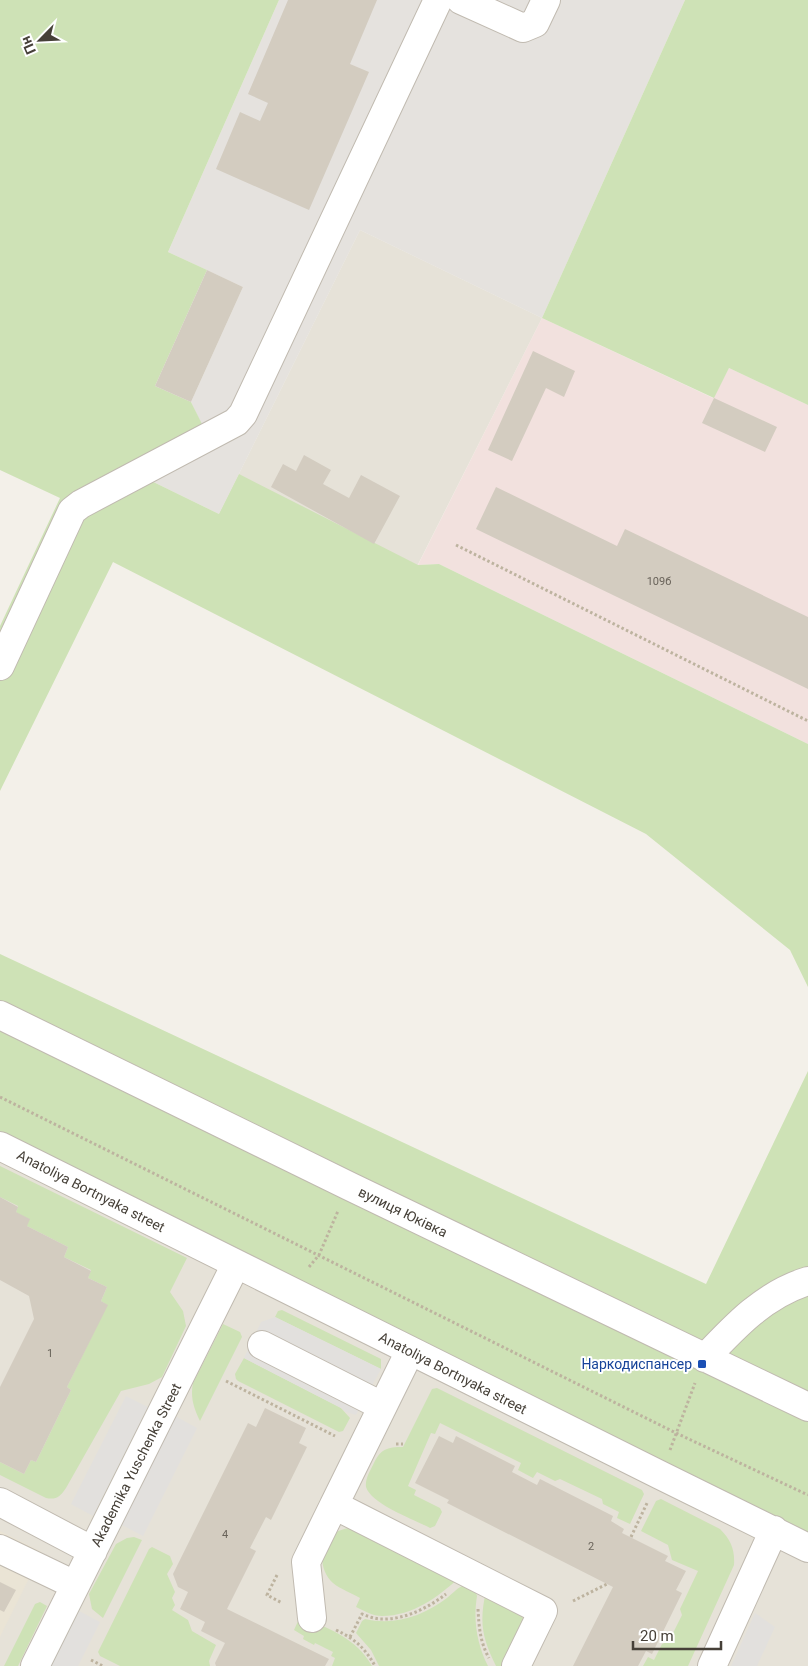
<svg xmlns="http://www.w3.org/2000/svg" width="808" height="1666" viewBox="0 0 808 1666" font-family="Roboto,sans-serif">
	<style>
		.residential { fill: #e6e2d8 }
		.industrial { fill: #e5e2de }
		.education { fill: #eae4d5 }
		.medical { fill: #f2e1de }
		.green { fill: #cee2b6 }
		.parking { fill: #e2e0dd }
		.building { fill: #d3ccc0 }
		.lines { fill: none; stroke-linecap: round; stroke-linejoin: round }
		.minor-casing { stroke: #c0bab0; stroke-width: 30 }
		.path { stroke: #bdb39f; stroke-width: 3; stroke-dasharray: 2.5 2.5; stroke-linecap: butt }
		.minor { stroke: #fff; stroke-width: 28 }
		.transit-dot { fill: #1a4fb4; stroke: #fff; stroke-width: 2 }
		.labels { text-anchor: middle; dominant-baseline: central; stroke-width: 4; stroke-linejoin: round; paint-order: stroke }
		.number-label { font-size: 11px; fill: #69635a }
		.street-label { font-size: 14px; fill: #464038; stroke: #fff }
		.transit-label { font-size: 14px; fill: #164399; stroke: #fff; text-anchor: end }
	</style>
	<rect width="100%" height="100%" fill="#f3f0e9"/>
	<path class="residential" d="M360 230 542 318 397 606 219 514Z
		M0 1146 808 1548V1666H0Z"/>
	<path class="industrial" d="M279 0H685L542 318 360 230 219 514 137 474 207 436 191 402 243 287 168 252Z"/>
	<path class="education" d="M0 1531 42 1552 0 1637Z"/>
	<path class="medical" d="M542 318 713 398 729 368 808 405V744L439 564 418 565Z"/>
	<path class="green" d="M0 0H279L168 252 207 270 155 386 191 402 208 436 137 474 219 514 239 474 418 565 439 564 808 744V987L790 950 646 834 113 562 0 791V626L60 498 0 470Z
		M685 0H808V405L729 368 714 398 542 318Z
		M0 954 706 1284 808 1071V1548L0 1146Z
		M0 1166 187 1258 170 1292 183 1311 186 1326 162 1377 149 1384 121 1391 66 1488C60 1497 56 1500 46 1498L0 1475V1462L24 1474 31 1460 36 1462 71 1390 67 1387 107 1305 101 1301 107 1287 88 1278 91 1270 64 1257 68 1247 27 1226 16 1212 18 1206 0 1197Z
		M282 1310 381 1359V1369L275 1317 278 1311Z
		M223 1324 240 1332 242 1337 200 1421C194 1409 190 1397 193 1383Z
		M244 1358 341 1408 350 1418 343 1431 339 1432 238 1381 236 1379 235 1374Z
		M437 1388 642 1490 644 1494 630 1524 617 1518 619 1512 603 1504 602 1499 560 1479 555 1481 537 1472 533 1478 518 1470 521 1463 440 1423 435 1434 431 1433 408 1486 416 1490 414 1495 440 1508 442 1512 435 1526 430 1528C415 1520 371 1504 366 1487 365 1479 370 1471 373 1465 380 1449 387 1447 403 1447L432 1389Z
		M661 1499 720 1529C731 1540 735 1550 734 1565L688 1666H643L648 1657 654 1660 662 1644 669 1641 682 1615 680 1609 698 1571 672 1560 668 1545 641 1531 656 1501Z
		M348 1528H358L460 1577C438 1597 413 1616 382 1616 373 1616 364 1611 356 1607L360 1598C352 1593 340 1589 333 1583 318 1570 318 1542 336 1532 340 1530 344 1529 348 1528Z
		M134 1537 142 1540 103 1618 92 1609 89 1594 116 1544 127 1538Z
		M152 1547 170 1556 173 1564 167 1574 175 1592 172 1598 175 1605 172 1610 188 1620 192 1631 216 1645 209 1661 210 1666H120L100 1656 98 1652 149 1549Z
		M462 1586 476 1593 477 1596C473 1621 477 1644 488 1666H379L371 1650 356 1633 362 1621 365 1619C395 1626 423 1616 447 1598 452 1594 456 1589 462 1586Z
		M486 1591C502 1600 519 1605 525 1623L509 1666H496C482 1638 479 1622 486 1591Z
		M40 1602 47 1606 18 1666H4L35 1604Z
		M305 1617C332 1631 356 1638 372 1666H332L335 1658 331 1656 333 1652 315 1643 314 1645 303 1639 304 1636 294 1630 299 1619Z"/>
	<path class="parking" d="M275 1317 381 1369 356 1415 346 1412 341 1408 244 1358 261 1322Z
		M126 1396 148 1407 93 1516 71 1504Z
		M175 1416 197 1428 143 1536 120 1524Z
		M79 1611 100 1622 78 1666H51Z
		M755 1613 775 1627 757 1666H731Z"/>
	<path class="building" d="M288 0H377L350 64 369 72 309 210 216 169 240 112 260 121 268 103 248 94Z
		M207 270 243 287 191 402 155 386Z
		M533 351 575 371 564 397 546 388 512 461 488 450Z
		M714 398 777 427 765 452 702 423Z
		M304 455 331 470 323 484 349 498 361 475 400 496 374 544 271 487 283 464 296 471Z
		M496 487 617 546 625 529 808 617V689L476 529Z
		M0 1197 18 1207 16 1212 30 1219 27 1226 68 1247 64 1257 91 1271 88 1278 107 1287 101 1301 108 1305 67 1387 71 1390 36 1462 31 1460 24 1474 0 1462V1387L34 1319 29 1296 0 1280Z
		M265 1408 306 1428 299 1443 307 1447 271 1520 266 1517 250 1548 256 1551 227 1609 329 1659 325 1666H216L215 1663 225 1643 201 1631 205 1622 180 1609 188 1592 178 1587 173 1574 248 1423 256 1427Z
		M439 1436 453 1443 456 1436 515 1466 512 1472 537 1485 540 1479 613 1516 611 1521 624 1529 622 1533 668 1556 665 1561 686 1571 676 1590 682 1593 652 1654 646 1651 638 1666H573L613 1587 447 1503 449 1500 415 1483Z
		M0 1582 16 1590 4 1612 0 1610Z"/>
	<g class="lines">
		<defs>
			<path id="minor" d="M461 0 523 28 535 23 546 0
				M0 666 72 511 81 504 236 422 243 414 438 0
				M0 1015 349 1186 808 1407
				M0 1146 660 1475 808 1548
				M262 1345 382 1406
				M410 1351 334 1505 543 1611 516 1666
				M705 1358C735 1326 765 1294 808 1281
				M0 1502 93 1551
				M0 1549 75 1585
				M312 1618 306 1562 334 1505
				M35 1666 236 1264
				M712 1666 774 1530"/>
		</defs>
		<use href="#minor" class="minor-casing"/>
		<path class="path" d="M456 545 808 721
			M0 1097 676 1433 808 1495
			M309 1267 319 1255 338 1211
			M226 1381 335 1436
			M396 1444H403
			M670 1450 695 1383
			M631 1537 648 1501
			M277 1575 267 1595 282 1603
			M573 1601 607 1584
			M478 1609C479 1627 480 1642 489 1658
			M336 1630C355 1639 365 1648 375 1666
			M350 1637 362 1614C367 1616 375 1619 381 1619 404 1620 428 1608 446 1594
			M91 1660 103 1666"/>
		<use href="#minor" class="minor"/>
	</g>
	<rect class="transit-dot" x="697" y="1359" width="10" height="10" rx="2.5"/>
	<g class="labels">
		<g class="number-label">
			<text x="659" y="581">109б</text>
			<text x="50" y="1353">1</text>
			<text x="225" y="1534">4</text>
			<text x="591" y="1546">2</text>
		</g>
		<g class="street-label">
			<text transform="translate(91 1191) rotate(27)">Anatoliya Bortnyaka street</text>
			<text transform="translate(403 1212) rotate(26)">вулиця Юківка</text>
			<text transform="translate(453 1373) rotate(27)">Anatoliya Bortnyaka street</text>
			<text transform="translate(136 1465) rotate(-63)">Akademika Yuschenka Street</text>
		</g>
		<g class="transit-label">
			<text x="692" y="1364">Наркодиспансер</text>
		</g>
	</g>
	<g transform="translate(40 40) rotate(246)" stroke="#ffffff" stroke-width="4" paint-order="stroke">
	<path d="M0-4L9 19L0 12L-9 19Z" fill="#464038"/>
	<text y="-8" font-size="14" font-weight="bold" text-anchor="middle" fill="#464038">Пн</text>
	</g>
	<path d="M633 1641v8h88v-8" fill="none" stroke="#464038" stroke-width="2.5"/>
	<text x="640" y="1641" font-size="15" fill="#464038" stroke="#ffffff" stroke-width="4" paint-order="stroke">20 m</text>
</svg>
